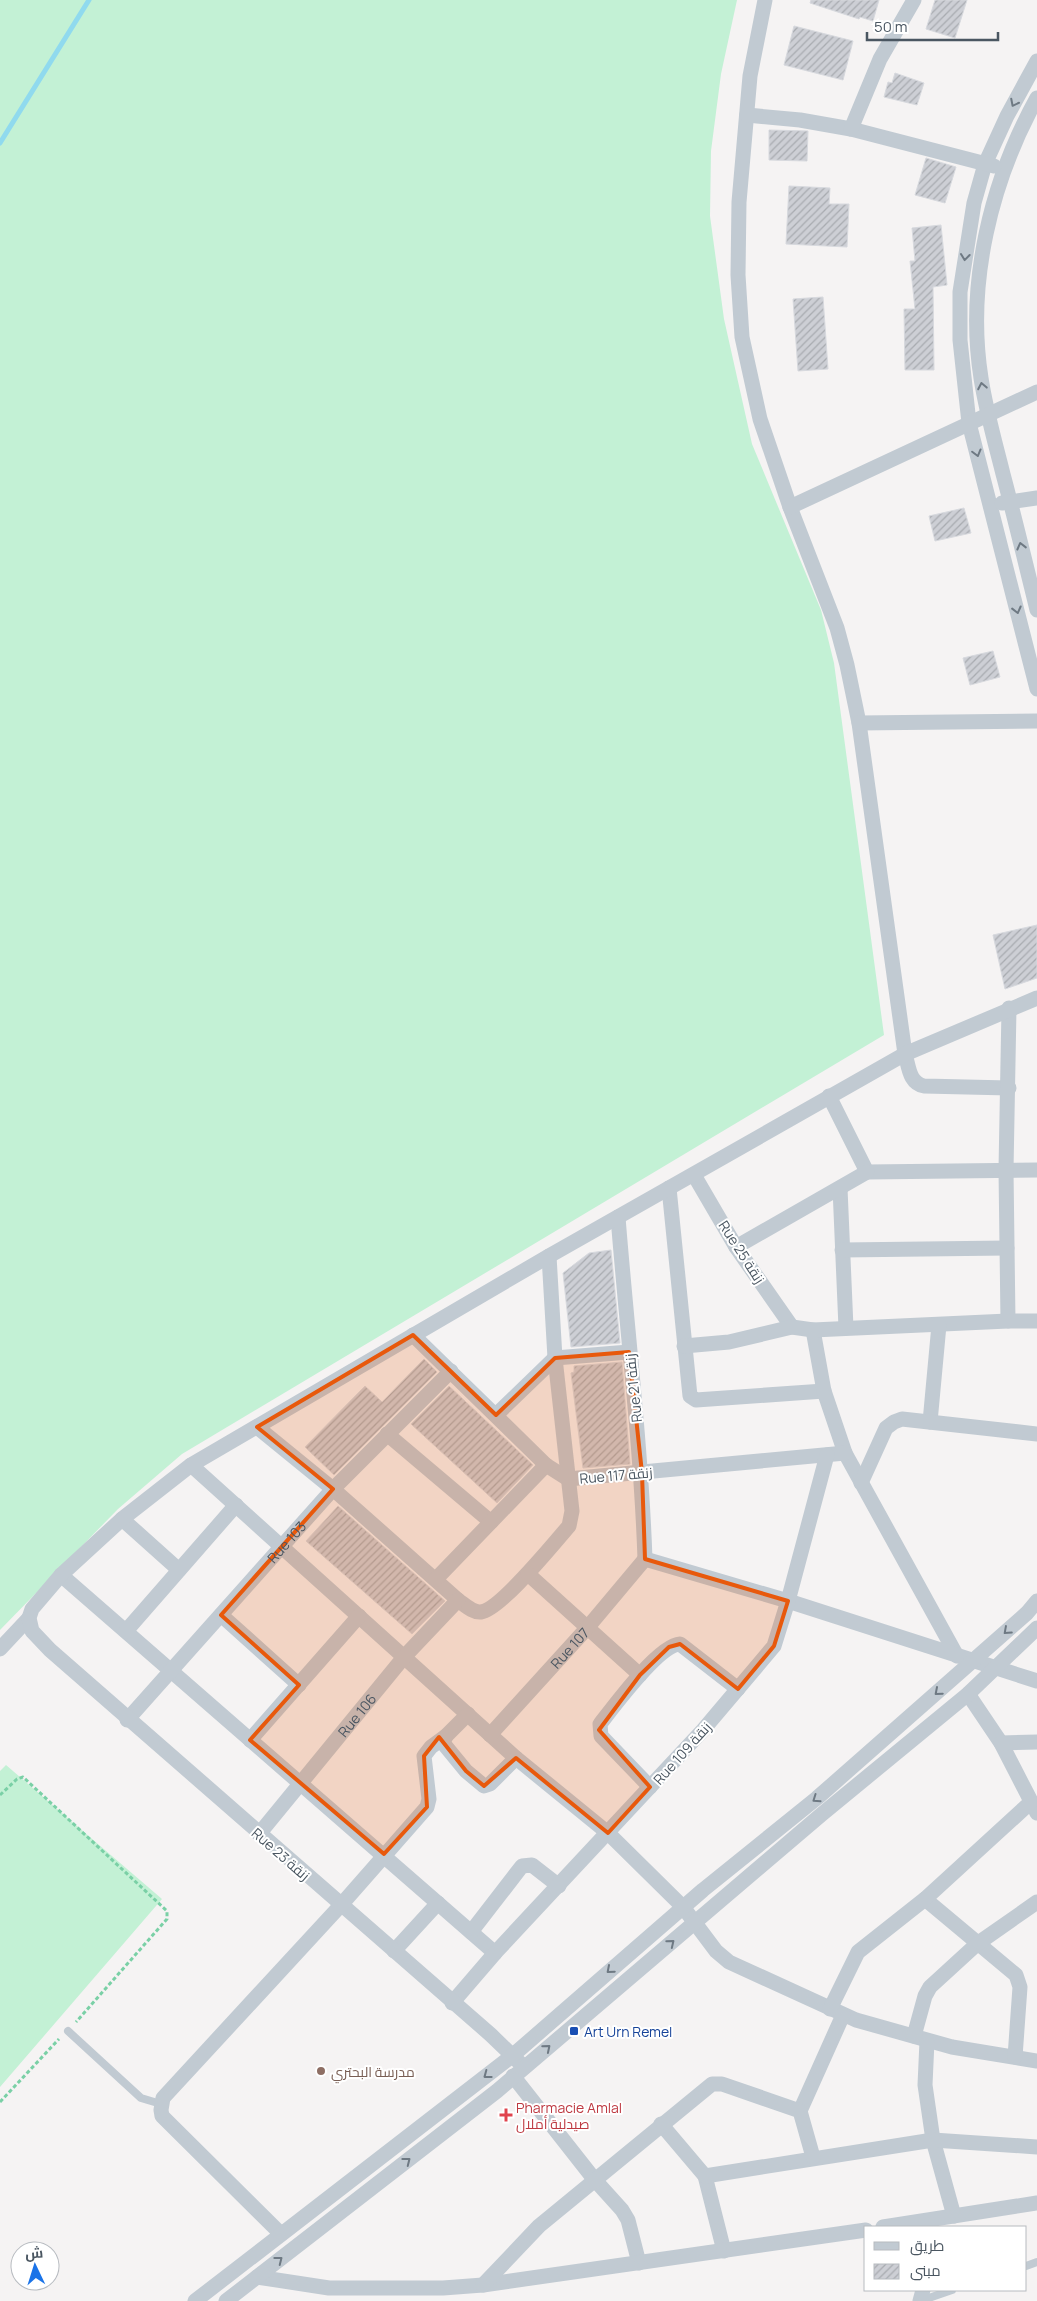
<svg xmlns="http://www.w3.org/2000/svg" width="1037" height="2301" viewBox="0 0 1037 2301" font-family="Manrope,Cairo,sans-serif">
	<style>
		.grass { fill: #c3f1d5 }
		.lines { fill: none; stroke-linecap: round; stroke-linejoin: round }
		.stream { stroke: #90daee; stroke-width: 5 }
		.building { fill: url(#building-hatch); stroke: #d7d9de }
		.path { stroke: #7ad0a6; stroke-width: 3; stroke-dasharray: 4 2.5; stroke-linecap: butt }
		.service { stroke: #c1cad2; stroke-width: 8 }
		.minor { stroke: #c1cad2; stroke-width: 15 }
		.oneway { stroke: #6e7983 }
		.marked { fill: #e8590c; fill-opacity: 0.2; stroke: #e8590c; stroke-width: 4; stroke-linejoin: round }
		.transit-dot { fill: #1a4fb4; stroke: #fff; stroke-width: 2 }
		.education-dot { fill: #8d6e63; stroke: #fff; stroke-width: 2 }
		.health-dot { fill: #e0444e; stroke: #fff; stroke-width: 2 }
		.labels { text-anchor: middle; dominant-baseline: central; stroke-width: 4; stroke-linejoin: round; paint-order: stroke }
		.street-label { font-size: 14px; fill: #4a5661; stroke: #fff }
		.transit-label { font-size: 14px; fill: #164399; stroke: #fff; text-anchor: start }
		.education-label { font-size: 14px; fill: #785e54; stroke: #fff; text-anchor: start }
		.health-label { font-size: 14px; fill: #be3a42; stroke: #fff; text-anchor: start }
	</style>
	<defs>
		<pattern id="building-hatch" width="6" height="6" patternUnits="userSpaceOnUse" patternTransform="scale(1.25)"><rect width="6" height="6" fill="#cdcfd5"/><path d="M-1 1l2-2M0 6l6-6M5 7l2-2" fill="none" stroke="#a8abb0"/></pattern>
	</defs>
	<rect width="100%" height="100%" fill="#f5f3f3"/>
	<path class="grass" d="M0 0H737L721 74 711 151 710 216 724 319 752 444 821 610 834 663 884 1035 182 1454 118 1509 0 1630Z
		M6 1765 162 1899 0 2087V1771Z"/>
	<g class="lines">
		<path class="stream" d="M0 143 89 0"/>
	</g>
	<path class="building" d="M811 0H879L873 21 860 17 859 19 810 3Z
		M935 0H967L955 38 926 29Z
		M794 26 853 41 843 80 784 65Z
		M895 73 924 83 917 105 884 97 888 82 892 83Z
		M769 130 808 131 807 161 769 160Z
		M926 158 956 167 945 203 915 195Z
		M789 186 830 188 829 204H849L847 247 786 244Z
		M941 225 947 285 933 287 934 370H905L904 309H915L910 261H915L912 228Z
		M823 297 828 369 798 371 793 299Z
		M964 508 971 533 935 541 929 516Z
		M993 651 1000 677 970 685 963 658Z
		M1037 925V978L1005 989 993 935Z
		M611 1250 620 1343 571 1347 563 1273 589 1253Z
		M424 1359 437 1372 334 1475 305 1447 365 1386 382 1402Z
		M622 1362 630 1464 583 1468 571 1373 574 1372V1366Z
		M449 1386 533 1465 497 1503 411 1424Z
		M338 1506 445 1601 412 1634 306 1541Z"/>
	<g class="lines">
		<path class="path" d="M0 1795 17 1779 23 1777 167 1911V1919L76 2022
			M0 2102 59 2039"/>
		<path class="service" d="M68 2031 141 2098 161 2104
			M1026 2266 1037 2262
			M920 2301 952 2290"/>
		<g class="minor">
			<path d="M765 0 750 76 739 202 738 275 742 337 760 419 790 507 837 628 847 665 859 723 905 1054C909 1067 909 1083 924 1086L1009 1088"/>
			<path d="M1037 61 1007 116 985 164 974 203 960 292V340L969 423 1037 689"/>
			<path d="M1037 98C991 181 966 283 981 378 986 411 995 442 1003 474 1015 519 1026 565 1037 610"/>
			<path d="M747 115 800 120 851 129 994 166"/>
			<path d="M851 129 880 59 914 0"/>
			<path d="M1002 503 1037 498"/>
			<path d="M790 507 1037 392"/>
			<path d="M859 723 1037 721"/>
			<path d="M829 1096 867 1172 1037 1170"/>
			<path d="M694 1175 736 1247 792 1327"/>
			<path d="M669 1188 690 1396 696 1400 824 1391"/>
			<path d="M840 1188 846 1328"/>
			<path d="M618 1217C627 1331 641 1445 645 1559"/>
			<path d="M736 1247 867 1172"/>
			<path d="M842 1250 1007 1248"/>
			<path d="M1008 1321 1006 1170 1009 1008"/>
			<path d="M813 1330 824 1391 845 1453 957 1656"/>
			<path d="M413 1335 546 1465 568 1479 845 1453"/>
			<path d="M684 1346 729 1342 792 1327 813 1330 1008 1321H1037"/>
			<path d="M496 1415 555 1358 629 1352"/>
			<path d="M930 1422 939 1325"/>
			<path d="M257 1427 333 1489 458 1600C465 1605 473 1613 481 1612 501 1609 554 1543 569 1526L572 1511 555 1358 549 1256"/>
			<path d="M387 1434 491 1522"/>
			<path d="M191 1465 516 1758 608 1833 683 1907 716 1951 729 1962 856 2020 952 2047 1037 2061"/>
			<path d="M861 1483 886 1428 894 1422 902 1419 1037 1434"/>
			<path d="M122 1519 179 1570"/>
			<path d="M645 1559 788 1601 1037 1681"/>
			<path d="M528 1574 640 1675"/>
			<path d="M61 1575 495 1953"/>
			<path d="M436 1579 546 1465"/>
			<path d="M221 1615 299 1685"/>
			<path d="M126 1631 236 1505"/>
			<path d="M0 1649 29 1618"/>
			<path d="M968 1694 1001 1743 1037 1813"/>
			<path d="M468 1714 446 1736 443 1743 466 1771 484 1786 490 1784 516 1758"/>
			<path id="s1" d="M127 1720 333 1489 451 1371"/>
			<path id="s2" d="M490 1735 588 1627 645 1559"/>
			<path d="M250 1740 359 1616"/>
			<path d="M1001 1743 1037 1742"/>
			<path d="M650 1787 601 1736 600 1724C614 1706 659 1645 680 1644L738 1689"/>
			<path id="s3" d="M259 1834 404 1657 458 1600"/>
			<path d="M925 1899 1016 1975 1020 1987 1015 2057"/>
			<path d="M471 1932 522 1866 532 1865 559 1886"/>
			<path d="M394 1951 438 1903"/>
			<path d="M452 2003 495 1953 703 1730 774 1646 788 1601 827 1455"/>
			<path d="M830 2009 858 1952 925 1899 1031 1802"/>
			<path d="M914 2036 925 1996 930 1987 977 1944 1037 1902"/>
			<path d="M927 2041 925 2085 933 2140 954 2216"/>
			<path d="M524 2067 491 2035 50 1650 32 1631 29 1618 32 1609 61 1575 122 1519 191 1465 549 1256 905 1054 1037 998"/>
			<path d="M513 2076 594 2179 622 2210 628 2220 639 2263"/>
			<path d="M800 2111 843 2015"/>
			<path d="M661 2124 705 2176 724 2251"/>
			<path d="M705 2176 933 2140 1037 2147"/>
			<path d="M883 2227 1037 2203"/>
			<path d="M281 2234 162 2116 161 2110 163 2098 341 1905 427 1807 429 1799 424 1756 431 1747 446 1736"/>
			<path d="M257 2277 329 2288H443L483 2285 866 2230"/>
			<path d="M483 2285 539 2226 712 2084H722L800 2111 813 2157"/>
			<path d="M195 2301 512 2056 703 1890 817 1798 1027 1613 1037 1601"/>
			<path d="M226 2301 497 2091 822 1814 968 1694 1037 1628"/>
			<path d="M920 2301 923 2290"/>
		</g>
	</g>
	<defs><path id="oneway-chevron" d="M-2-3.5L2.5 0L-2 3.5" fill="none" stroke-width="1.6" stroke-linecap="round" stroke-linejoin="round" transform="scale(1.25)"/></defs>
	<g class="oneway">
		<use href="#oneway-chevron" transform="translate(1014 103) rotate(117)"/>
		<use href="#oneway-chevron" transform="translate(965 257) rotate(97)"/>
		<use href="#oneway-chevron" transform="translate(982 386) rotate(-101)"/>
		<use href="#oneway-chevron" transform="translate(977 453) rotate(75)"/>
		<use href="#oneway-chevron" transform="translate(1021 546) rotate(-104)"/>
		<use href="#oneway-chevron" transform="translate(1017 610) rotate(76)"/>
		<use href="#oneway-chevron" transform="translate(1007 1631) rotate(138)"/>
		<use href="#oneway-chevron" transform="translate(938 1692) rotate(139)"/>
		<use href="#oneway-chevron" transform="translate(816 1799) rotate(145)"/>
		<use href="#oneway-chevron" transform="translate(671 1943) rotate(-39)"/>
		<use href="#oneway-chevron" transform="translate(610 1970) rotate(139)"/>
		<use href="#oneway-chevron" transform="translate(547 2048) rotate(-40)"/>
		<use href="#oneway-chevron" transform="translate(487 2075) rotate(143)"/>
		<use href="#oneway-chevron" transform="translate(407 2161) rotate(-38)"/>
		<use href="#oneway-chevron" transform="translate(279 2260) rotate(-38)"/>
	</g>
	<path class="marked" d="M413 1335 496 1415 555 1358 629 1352 642 1473 645 1559 788 1601 774 1646 738 1689 680 1644 669 1647 640 1675 599 1730 650 1787 608 1833 516 1758 484 1786 466 1771 439 1737 424 1756 427 1807 384 1854 250 1740 299 1685 221 1615 333 1489 257 1427Z"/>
	<rect class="transit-dot" x="569" y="2026" width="10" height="10" rx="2.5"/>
	<circle class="education-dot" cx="321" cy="2071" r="5"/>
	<path class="health-dot" d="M503.5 2107.5h5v5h5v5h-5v5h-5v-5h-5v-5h5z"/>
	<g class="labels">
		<g class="street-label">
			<text transform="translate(742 1252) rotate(57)">Rue 25 زنقة</text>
			<text transform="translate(633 1388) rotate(-96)">Rue 21 زنقة</text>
			<text transform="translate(616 1475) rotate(-5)">Rue 117 زنقة</text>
			<text stroke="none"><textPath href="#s1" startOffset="239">Rue 103</textPath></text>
			<text stroke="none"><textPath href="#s2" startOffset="118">Rue 107</textPath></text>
			<text stroke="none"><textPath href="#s3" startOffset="154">Rue 106</textPath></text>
			<text transform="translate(682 1753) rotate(-48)">Rue 109 زنقة</text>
			<text transform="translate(281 1854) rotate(41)">Rue 23 زنقة</text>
		</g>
		<g class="transit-label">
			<text x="584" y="2031">Art Urn Remel</text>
		</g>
		<g class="education-label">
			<text x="331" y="2071">مدرسة البحتري</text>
		</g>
		<g class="health-label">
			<text x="516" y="2107">Pharmacie Amlal<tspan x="516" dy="16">صيدلية أملال</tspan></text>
		</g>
	</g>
	<rect x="864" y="2226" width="162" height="65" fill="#ffffff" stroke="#b7bbc0"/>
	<rect x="874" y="2242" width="25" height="8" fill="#c1cad2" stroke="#b7bbc0"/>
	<text x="910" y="2251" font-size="15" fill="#4a5661">طريق</text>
	<rect x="874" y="2264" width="25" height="15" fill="url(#building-hatch)" stroke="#b7bbc0"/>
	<text x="910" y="2276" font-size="15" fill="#4a5661">مبنى</text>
	<g transform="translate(35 2266) rotate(356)"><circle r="24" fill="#ffffff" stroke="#b7bbc0"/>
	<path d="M0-4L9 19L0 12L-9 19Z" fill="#1a73e8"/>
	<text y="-8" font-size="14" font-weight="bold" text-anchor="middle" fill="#4a5661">ش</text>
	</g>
	<path d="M867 32v8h131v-8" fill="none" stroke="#4a5661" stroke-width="2.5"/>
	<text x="874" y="32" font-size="15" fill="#4a5661" stroke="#ffffff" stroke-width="4" paint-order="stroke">50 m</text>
</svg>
